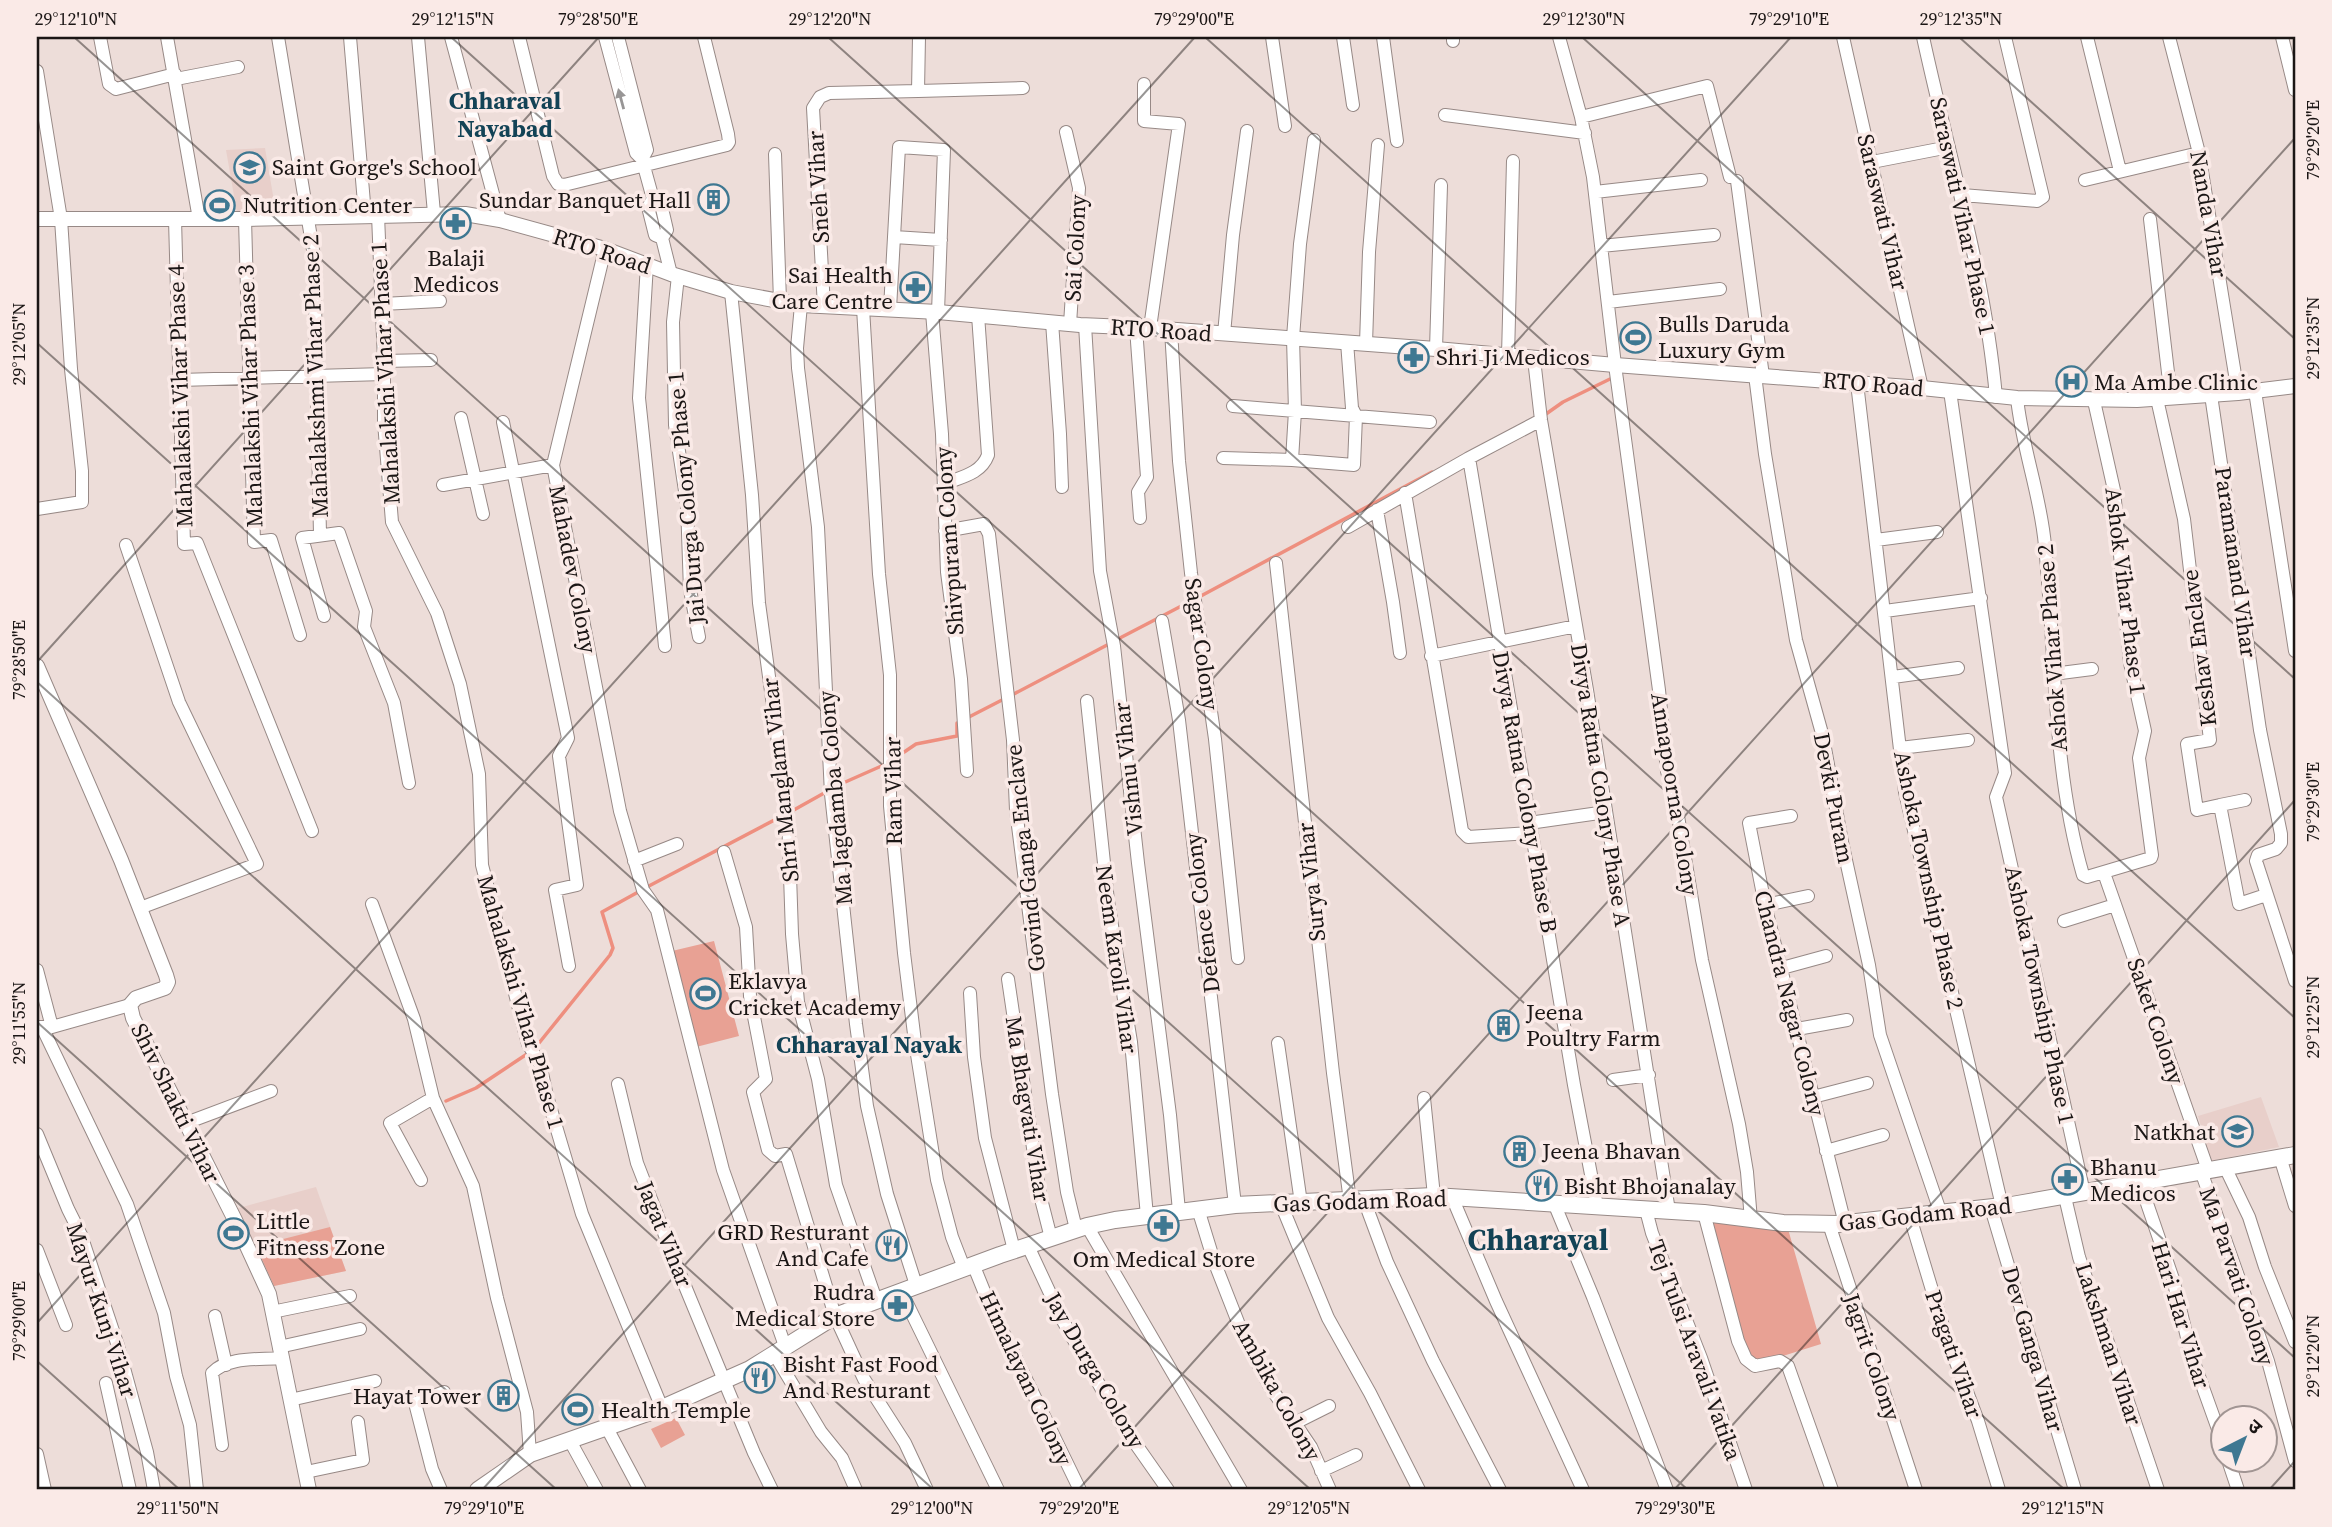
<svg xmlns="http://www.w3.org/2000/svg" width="2332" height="1527" viewBox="0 0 2332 1527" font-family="'Source Serif 4','Noto Sans Devanagari',serif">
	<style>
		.built { fill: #e8cfca }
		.green { fill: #e8a194 }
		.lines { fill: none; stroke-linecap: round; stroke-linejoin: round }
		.stream { stroke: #ee8f7f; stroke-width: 3.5 }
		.minor-casing { stroke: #978986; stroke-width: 14 }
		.tertiary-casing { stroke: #978986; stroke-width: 16 }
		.secondary-casing { stroke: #978986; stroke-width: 18 }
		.minor { stroke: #fff; stroke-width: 12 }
		.tertiary { stroke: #fff; stroke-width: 14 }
		.secondary { stroke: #fff; stroke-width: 16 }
		.oneway { fill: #989696 }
		.ticks { fill: none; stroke: #1b1615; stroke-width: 2; stroke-opacity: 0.45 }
		.labels { text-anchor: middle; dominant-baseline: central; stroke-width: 7; stroke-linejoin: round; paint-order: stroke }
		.poi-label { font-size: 23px; fill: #1b1615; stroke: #faeae7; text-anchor: start }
		.street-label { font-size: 23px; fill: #1b1615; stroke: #faeae7 }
		.neighbourhood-label { font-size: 24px; font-weight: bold; fill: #134356; stroke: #faeae7 }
		.district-label { font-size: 30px; font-weight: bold; fill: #134356; stroke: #faeae7 }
		.neatline { fill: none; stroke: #1b1615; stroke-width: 2.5 }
		.ticks-label { font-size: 18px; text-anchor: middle; fill: #1b1615 }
	</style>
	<rect width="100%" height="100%" fill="#edddd9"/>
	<path class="built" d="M265 148 276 213H237L226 150Z
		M2261 1097 2279 1147 2211 1161 2198 1116Z
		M316 1187 346 1271 274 1286 235 1209Z"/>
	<path class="green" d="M714 941 739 1036 696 1047 672 951Z
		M1709 1220 1788 1229 1821 1344 1786 1355 1752 1362 1735 1319Z
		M330 1227 346 1271 274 1286 256 1246Z
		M676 1418 685 1435 661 1448 651 1429Z"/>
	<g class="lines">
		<path class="stream" d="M1546 414 1563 402 1610 379
			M1199 597 1432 472
			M1118 639 1191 601
			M1012 695 1109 644
			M967 718 1002 700
			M894 759 916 744 957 736V723
			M834 787 886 764
			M792 811 826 792
			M647 887 784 815
			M535 1048 610 955 613 948 602 912 640 891
			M446 1101 476 1088 527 1054"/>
		<defs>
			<path id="minor" d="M100 37 109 84 116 89 175 74
				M167 37 199 219
				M278 37 314 256 320 534
				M350 37 365 215
				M418 37 434 213
				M451 37 500 220
				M519 37 553 176 558 184 564 185 727 145 729 142 728 134 704 37
				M605 37 636 153 642 159 653 199 661 204 667 230 662 238 671 274
				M618 37 647 150 642 159
				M1272 37 1285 126
				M1343 37 1353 105
				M1383 37 1397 141
				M1453 37V41
				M1559 37 1581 117 1593 177 1615 365 1659 690 1667 771 1678 816 1702 960 1739 1124 1747 1172 1751 1220
				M1843 37 1922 388
				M1923 37C1949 157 1985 274 1996 397
				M2087 37 2120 171
				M2169 37 2199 153 2238 393
				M2282 37 2295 90
				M37 71 61 219 71 369 82 471V502L37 509
				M176 79 238 67
				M1144 84V121L1179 124 1150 328
				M918 91 1023 88
				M1445 115 1585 133
				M1581 117 1707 86 1730 177
				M1066 132 1079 188 1070 324
				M775 154 780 301
				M1872 162 1949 147
				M2085 180 2199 153
				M1737 181 1763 376
				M1595 192 1701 180
				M1962 195 2037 201 2043 197 2005 37
				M653 199 648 207 655 235 662 238
				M378 215 384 361V422L392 522 437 613 460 684 479 774 482 865 528 1044 540 1064 547 1096 582 1214 662 1408
				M175 219 184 544 197 543 312 831
				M245 219 254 542 271 540 300 635
				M2150 219 2171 398
				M894 237 941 240
				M1601 246 1714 235
				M605 249 553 465 620 811 643 890 657 910 723 1170 785 1346
				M647 264 639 398 665 646
				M678 276 673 322 675 425 687 504 690 590 699 637
				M731 292 752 495 759 603 788 816 792 934 798 1002 818 1079 836 1185 876 1300
				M1608 302 1720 289
				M382 304 440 301
				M801 305 797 348 798 368 818 527 831 794 856 1024 867 1106 887 1194 916 1285
				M824 307 813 108 820 97 829 93 918 91 919 37
				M863 308 879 574 890 675V806L904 953 915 1042 937 1180 952 1237 964 1268
				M890 309 899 147 944 150 938 312
				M932 312 942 434 947 572 961 679 967 771
				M1052 322 1060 434 1062 487
				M1085 325 1100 571 1114 646 1138 863 1170 1115 1179 1211
				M1136 328 1147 477 1138 492 1140 518
				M1171 330 1179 461 1191 573 1215 739 1238 958
				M1224 334 1233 235 1247 131
				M1366 344 1369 252 1378 145
				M1436 349 1441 185
				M1508 356 1513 161
				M1534 359 1541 420 1587 690 1669 1211
				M384 361 431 360
				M1755 375 1765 454 1796 640 1823 737 1842 842 1869 965 1880 1035 1941 1214
				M180 380 384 374
				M1857 383 1905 792 2002 1206
				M1950 391 2005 773 1996 797 2084 1193
				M2255 391 2295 651
				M2211 395 2260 730 2281 834V843L2276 849 2258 855 2256 861 2295 981
				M2017 398C2022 448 2041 496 2045 546 2056 656 2052 767 2083 875L2087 877 2151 858 2152 855 2139 758 2145 731 2130 663 2114 490 2094 401
				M2157 399 2184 519 2210 740 2187 744 2197 810 2220 805 2239 904 2266 895
				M1233 406 1430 422
				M461 418 483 514
				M1541 420 1469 458 1574 1085 1597 1206
				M503 422 568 738 559 756 577 885 555 890 569 966
				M1223 458 1292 460 1354 465 1356 416 1352 408 1347 342
				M1292 460 1295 411 1293 338 1300 244 1314 140
				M944 484C961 477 981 474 988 455L978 315
				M443 485 553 465
				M1405 493 1462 831 1468 837 1531 833
				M1377 510 1393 602 1400 653
				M1348 527 1469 458
				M945 531 984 524 989 534 1013 740 1016 810 1052 1094 1067 1192 1076 1229
				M1876 540 1937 532
				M126 545 179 702 257 864 140 908
				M1276 563 1333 1073 1350 1201
				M1885 611 1981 598
				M324 616 302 538 339 533 366 611 364 627 394 703 409 783
				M1162 621 1179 720 1235 1205
				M1431 656 1576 626
				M2053 674 2092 669
				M1893 677 1958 668
				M1087 701 1108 901 1131 1042 1147 1216
				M1900 748 1968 740
				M2220 805 2245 800
				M1791 816 1749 823 1765 905 1845 1224
				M1529 823 1606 812
				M724 852 746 927 750 996 766 1079 753 1092 768 1150 775 1156 786 1154 835 1316 864 1379 905 1443 927 1490
				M634 861 677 844
				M2104 873 2208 1170
				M372 904 414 1019 433 1098 473 1186 497 1298 527 1412 530 1454
				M1765 905 1808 896
				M2064 921 2115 905
				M1782 968 1826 956
				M37 970 52 1027
				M1008 979 1040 1195 1051 1238
				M970 993 974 1057 985 1138 1014 1250
				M37 1027H52L130 1005
				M42 1027 127 1204 164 1313 176 1376 190 1425 197 1490
				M1797 1029 1847 1020
				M1278 1043 1301 1203
				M1613 1080 1649 1075
				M618 1084 637 1163 680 1274 754 1453 772 1490
				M1813 1097 1867 1083
				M1424 1098 1434 1196
				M186 1123 271 1091
				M37 1134 68 1209 81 1235 118 1346 147 1452 154 1490
				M1826 1151 1883 1135
				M2280 1157 2295 1206
				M2225 1167 2249 1217 2265 1267 2295 1342
				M2201 1171 2268 1361 2295 1461
				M421 1180 390 1123 433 1098
				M2140 1183 2173 1279 2191 1354 2224 1446
				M1452 1197 1496 1301 1583 1490
				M2065 1197 2079 1257 2158 1490
				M1364 1200 1387 1262 1433 1361 1500 1490
				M1554 1203 1593 1297 1667 1490
				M1281 1204 1328 1318 1370 1393 1419 1490
				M1991 1208 2075 1490
				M1198 1209 1214 1261 1243 1335 1269 1385 1311 1447 1330 1490
				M1646 1210 1652 1233 1701 1358 1746 1490
				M1704 1213 1738 1341 1746 1359 1755 1366 1780 1361 1788 1366 1832 1490
				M1910 1217 1945 1333 1978 1421 1999 1490
				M1829 1224 1916 1490
				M1087 1226 1241 1490
				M1028 1246 1062 1319 1121 1423 1168 1490
				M37 1250 66 1325
				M973 1264 988 1301 1080 1490
				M901 1291 998 1490
				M272 1312 350 1296
				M215 1316 226 1365
				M279 1347 360 1329
				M775 1355 821 1432 842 1458 856 1490
				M106 1383 130 1490
				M290 1400 375 1381
				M1293 1424 1329 1406
				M607 1428 640 1490
				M569 1439 597 1490
				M222 1445 212 1373C228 1356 260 1360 281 1358
				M37 1454 45 1490
				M2228 1460 2238 1490
				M1321 1471 1356 1455
				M306 1472 363 1460 358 1422
				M441 1490 432 1469 415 1403 444 1392"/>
			<path id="tertiary" d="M37 219H245L465 214 500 220 605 249 671 274 731 292 801 305 938 312 1080 325 1150 328 1436 349 1615 365 1922 388 2017 398 2137 400 2238 393 2295 386
				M37 666 121 860 166 975 168 982 165 988 136 998 130 1005 133 1018 235 1220 269 1294 309 1490"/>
			<path id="secondary" d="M478 1490 530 1454 662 1408 750 1369 835 1316 1000 1255 1087 1226 1115 1220 1235 1205 1434 1196 1704 1213 1783 1223 1838 1224 2012 1205 2295 1155"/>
		</defs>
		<use href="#minor" class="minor-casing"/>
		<use href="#tertiary" class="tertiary-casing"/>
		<use href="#secondary" class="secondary-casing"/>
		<use href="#minor" class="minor"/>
		<use href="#tertiary" class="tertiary"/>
		<use href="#secondary" class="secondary"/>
	</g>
	<defs><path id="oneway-solid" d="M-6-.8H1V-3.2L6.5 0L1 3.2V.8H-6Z" transform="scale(1.75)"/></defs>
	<use class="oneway" href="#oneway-solid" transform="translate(621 99) rotate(-105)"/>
	<path class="ticks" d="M74 37 1688 1490M451 37 2065 1490M828 37 2295 1358M1205 37 2295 1018M1582 37 2295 679M1959 37 2295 339M37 343 1311 1490M37 662 599 37M37 682 934 1490M37 1022 557 1490M37 1323 1195 37M37 1361 180 1490M482 1490 1791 37M1078 1490 2295 138M1674 1490 2295 800M2269 1490 2295 1461"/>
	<defs>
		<symbol id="school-ring" viewBox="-11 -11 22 22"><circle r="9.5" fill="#faeae7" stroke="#3f7892" stroke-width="1.5"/><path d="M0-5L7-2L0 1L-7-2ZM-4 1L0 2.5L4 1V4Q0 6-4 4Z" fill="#3f7892"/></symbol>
		<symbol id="building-ring" viewBox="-11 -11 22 22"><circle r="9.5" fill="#faeae7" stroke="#3f7892" stroke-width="1.5"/><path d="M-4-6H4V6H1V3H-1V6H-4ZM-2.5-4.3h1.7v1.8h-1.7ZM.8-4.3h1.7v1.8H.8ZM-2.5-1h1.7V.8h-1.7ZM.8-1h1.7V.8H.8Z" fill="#3f7892"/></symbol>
		<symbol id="stadium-ring" viewBox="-11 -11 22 22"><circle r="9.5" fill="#faeae7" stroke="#3f7892" stroke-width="1.5"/><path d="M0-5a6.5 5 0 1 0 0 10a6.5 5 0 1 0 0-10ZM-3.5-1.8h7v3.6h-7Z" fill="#3f7892"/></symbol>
		<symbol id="pharmacy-ring" viewBox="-11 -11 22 22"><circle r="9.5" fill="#faeae7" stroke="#3f7892" stroke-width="1.5"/><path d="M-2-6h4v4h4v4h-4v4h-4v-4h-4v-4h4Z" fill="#3f7892"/></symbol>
		<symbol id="hospital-ring" viewBox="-11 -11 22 22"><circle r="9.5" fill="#faeae7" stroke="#3f7892" stroke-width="1.5"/><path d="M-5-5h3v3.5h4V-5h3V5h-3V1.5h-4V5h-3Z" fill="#3f7892"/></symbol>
		<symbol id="restaurant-ring" viewBox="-11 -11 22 22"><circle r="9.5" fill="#faeae7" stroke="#3f7892" stroke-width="1.5"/><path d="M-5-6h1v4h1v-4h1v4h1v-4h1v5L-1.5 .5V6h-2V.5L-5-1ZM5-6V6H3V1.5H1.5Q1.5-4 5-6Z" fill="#3f7892"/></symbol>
	</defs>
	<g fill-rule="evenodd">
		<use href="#school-ring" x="232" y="150" width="35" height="35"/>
		<use href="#building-ring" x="696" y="182" width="35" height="35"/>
		<use href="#stadium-ring" x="202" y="188" width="35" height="35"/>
		<use href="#pharmacy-ring" x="438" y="206" width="35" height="35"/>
		<use href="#pharmacy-ring" x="898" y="270" width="35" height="35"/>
		<use href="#stadium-ring" x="1618" y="320" width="35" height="35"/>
		<use href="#pharmacy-ring" x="1396" y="340" width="35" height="35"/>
		<use href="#hospital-ring" x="2054" y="364" width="35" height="35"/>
		<use href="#stadium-ring" x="688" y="976" width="35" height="35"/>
		<use href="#building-ring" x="1486" y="1008" width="35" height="35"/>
		<use href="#school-ring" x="2220" y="1114" width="35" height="35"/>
		<use href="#building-ring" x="1502" y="1134" width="35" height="35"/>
		<use href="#pharmacy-ring" x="2050" y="1162" width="35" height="35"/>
		<use href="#restaurant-ring" x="1524" y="1168" width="35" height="35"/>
		<use href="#pharmacy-ring" x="1146" y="1208" width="35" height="35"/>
		<use href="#stadium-ring" x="216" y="1216" width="35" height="35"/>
		<use href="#restaurant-ring" x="874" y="1228" width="35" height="35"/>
		<use href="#pharmacy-ring" x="880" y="1288" width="35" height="35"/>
		<use href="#restaurant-ring" x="742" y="1360" width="35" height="35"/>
		<use href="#building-ring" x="486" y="1378" width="35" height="35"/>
		<use href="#stadium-ring" x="560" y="1392" width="35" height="35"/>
	</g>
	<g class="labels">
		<g class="poi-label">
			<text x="272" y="167">Saint Gorge's School</text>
			<text x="691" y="200" text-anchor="end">Sundar Banquet Hall</text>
			<text x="243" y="205">Nutrition Center</text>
			<text x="456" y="258" text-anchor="middle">Balaji<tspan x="456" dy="26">Medicos</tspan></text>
			<text x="893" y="275" text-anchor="end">Sai Health<tspan x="893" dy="26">Care Centre</tspan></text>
			<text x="1658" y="324">Bulls Daruda<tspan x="1658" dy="26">Luxury Gym</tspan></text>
			<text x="1436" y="357">Shri Ji Medicos</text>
			<text x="2094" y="382">Ma Ambe Clinic</text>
			<text x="728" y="981">Eklavya<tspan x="728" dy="26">Cricket Academy</tspan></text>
			<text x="1526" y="1012">Jeena<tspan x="1526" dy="26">Poultry Farm</tspan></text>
			<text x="2215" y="1132" text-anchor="end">Natkhat</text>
			<text x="1542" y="1151">Jeena Bhavan</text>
			<text x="2090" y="1167">Bhanu<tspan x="2090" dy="26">Medicos</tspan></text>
			<text x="1564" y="1186">Bisht Bhojanalay</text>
			<text x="256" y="1221">Little<tspan x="256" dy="26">Fitness Zone</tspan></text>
			<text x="869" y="1232" text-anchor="end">GRD Resturant<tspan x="869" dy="26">And Cafe</tspan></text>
			<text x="1164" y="1259" text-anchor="middle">Om Medical Store</text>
			<text x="875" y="1292" text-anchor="end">Rudra<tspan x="875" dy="26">Medical Store</tspan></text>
			<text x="783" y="1364">Bisht Fast Food<tspan x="783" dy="26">And Resturant</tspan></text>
			<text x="481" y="1396" text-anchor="end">Hayat Tower</text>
			<text x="601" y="1410">Health Temple</text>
		</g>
		<g class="street-label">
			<text transform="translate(818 187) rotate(-93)">Sneh Vihar</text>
			<text transform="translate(1883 212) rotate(77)">Saraswati Vihar</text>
			<text transform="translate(2209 214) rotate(80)">Nanda Vihar</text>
			<text transform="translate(1963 216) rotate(78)">Saraswati Vihar Phase 1</text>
			<text transform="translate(1075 248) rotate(-87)">Sai Colony</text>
			<text transform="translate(602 251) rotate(18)">RTO Road</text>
			<text transform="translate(1161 330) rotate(4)">RTO Road</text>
			<text transform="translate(385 373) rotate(-93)">Mahalakshi Vihar Phase 1</text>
			<text transform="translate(315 376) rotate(-92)">Mahalakshmi Vihar Phase 2</text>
			<text transform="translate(1873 384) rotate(5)">RTO Road</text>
			<text transform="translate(180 396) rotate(-92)">Mahalakshi Vihar Phase 4</text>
			<text transform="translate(250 396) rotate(-92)">Mahalakshi Vihar Phase 3</text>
			<text transform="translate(686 498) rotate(-95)">Jai Durga Colony Phase 1</text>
			<text transform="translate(949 541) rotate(-94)">Shivpuram Colony</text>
			<text transform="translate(2236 562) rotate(82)">Paramanand Vihar</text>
			<text transform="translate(573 569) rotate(79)">Mahadev Colony</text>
			<text transform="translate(2126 591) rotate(83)">Ashok Vihar Phase 1</text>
			<text transform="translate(1202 644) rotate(82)">Sagar Colony</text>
			<text transform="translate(2052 648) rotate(-94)">Ashok Vihar Phase 2</text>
			<text transform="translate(2199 648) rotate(-97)">Keshav Enclave</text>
			<text transform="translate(1128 769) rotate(-96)">Vishnu Vihar</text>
			<text transform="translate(780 780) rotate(-96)">Shri Manglam Vihar</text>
			<text transform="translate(1601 785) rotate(81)">Divya Ratna Colony Phase A</text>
			<text transform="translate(893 791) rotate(-91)">Ram Vihar</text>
			<text transform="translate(1525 792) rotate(80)">Divya Ratna Colony Phase B</text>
			<text transform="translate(1675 794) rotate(81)">Annapoorna Colony</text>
			<text transform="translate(835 798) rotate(-95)">Ma Jagdamba Colony</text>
			<text transform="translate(1834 798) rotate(79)">Devki Puram</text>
			<text transform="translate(1025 858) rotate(-96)">Govind Ganga Enclave</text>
			<text transform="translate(1929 880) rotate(78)">Ashoka Township Phase 2</text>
			<text transform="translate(1311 882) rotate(-96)">Surya Vihar</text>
			<text transform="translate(1202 913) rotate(-97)">Defence Colony</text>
			<text transform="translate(1117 959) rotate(82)">Neem Karoli Vihar</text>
			<text transform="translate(2040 995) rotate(78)">Ashoka Township Phase 1</text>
			<text transform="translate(521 1002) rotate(74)">Mahalakshi Vihar Phase 1</text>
			<text transform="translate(1790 1003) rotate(76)">Chandra Nagar Colony</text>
			<text transform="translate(2156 1021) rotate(71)">Saket Colony</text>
			<text transform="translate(176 1103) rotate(64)">Shiv Shakti Vihar</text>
			<text transform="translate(1028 1109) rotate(81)">Ma Bhagvati Vihar</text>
			<text transform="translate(1360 1201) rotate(-2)">Gas Godam Road</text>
			<text transform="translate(1925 1214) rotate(-6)">Gas Godam Road</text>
			<text transform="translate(665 1234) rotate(68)">Jagat Vihar</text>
			<text transform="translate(2237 1276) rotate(71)">Ma Parvati Colony</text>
			<text transform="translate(102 1310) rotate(72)">Mayur Kunj Vihar</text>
			<text transform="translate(2181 1315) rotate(73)">Hari Har Vihar</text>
			<text transform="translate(2109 1344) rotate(72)">Lakshman Vihar</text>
			<text transform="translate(2033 1349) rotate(74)">Dev Ganga Vihar</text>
			<text transform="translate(1695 1350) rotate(70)">Tej Tulsi Aravali Vatika</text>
			<text transform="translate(1954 1354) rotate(71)">Pragati Vihar</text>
			<text transform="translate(1872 1357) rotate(71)">Jagrit Colony</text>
			<text transform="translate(1095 1370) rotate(60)">Jay Durga Colony</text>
			<text transform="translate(1026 1378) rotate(65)">Himalayan Colony</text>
			<text transform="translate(1277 1390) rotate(61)">Ambika Colony</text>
		</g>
		<g class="neighbourhood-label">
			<text x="505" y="100">Chharaval<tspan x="505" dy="28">Nayabad</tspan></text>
			<text x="869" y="1044">Chharayal Nayak</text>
		</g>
		<g class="district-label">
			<text x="1538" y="1239">Chharayal</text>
		</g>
	</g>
	<rect width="2332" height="1527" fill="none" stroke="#faeae7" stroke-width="77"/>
	<g transform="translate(2244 1439) rotate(42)"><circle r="33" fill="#faeae7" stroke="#a19593" stroke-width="2"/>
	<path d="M0-5L12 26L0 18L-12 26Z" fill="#3f7892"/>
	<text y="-10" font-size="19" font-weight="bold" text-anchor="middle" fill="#1b1615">उ</text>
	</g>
	<rect x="38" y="38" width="2256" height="1450" class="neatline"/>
	<g class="ticks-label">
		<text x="76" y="25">29°12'10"N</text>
		<text x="453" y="25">29°12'15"N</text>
		<text x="598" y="25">79°28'50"E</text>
		<text x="830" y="25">29°12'20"N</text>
		<text x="1194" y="25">79°29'00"E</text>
		<text x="1584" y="25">29°12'30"N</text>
		<text x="1789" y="25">79°29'10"E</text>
		<text x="1961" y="25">29°12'35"N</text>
		<text transform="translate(2313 140) rotate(-90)" y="6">79°29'20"E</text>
		<text transform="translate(2313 338) rotate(-90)" y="6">29°12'35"N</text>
		<text transform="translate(19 344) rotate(-90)" y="6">29°12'05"N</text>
		<text transform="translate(19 660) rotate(-90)" y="6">79°28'50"E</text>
		<text transform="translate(2313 802) rotate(-90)" y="6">79°29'30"E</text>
		<text transform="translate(2313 1017) rotate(-90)" y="6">29°12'25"N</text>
		<text transform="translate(19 1023) rotate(-90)" y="6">29°11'55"N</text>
		<text transform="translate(19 1321) rotate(-90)" y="6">79°29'00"E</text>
		<text transform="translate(2313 1356) rotate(-90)" y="6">29°12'20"N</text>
		<text x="178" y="1514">29°11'50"N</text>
		<text x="484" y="1514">79°29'10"E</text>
		<text x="932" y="1514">29°12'00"N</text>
		<text x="1079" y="1514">79°29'20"E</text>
		<text x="1309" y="1514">29°12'05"N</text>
		<text x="1675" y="1514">79°29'30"E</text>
		<text x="2063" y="1514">29°12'15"N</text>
	</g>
</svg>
